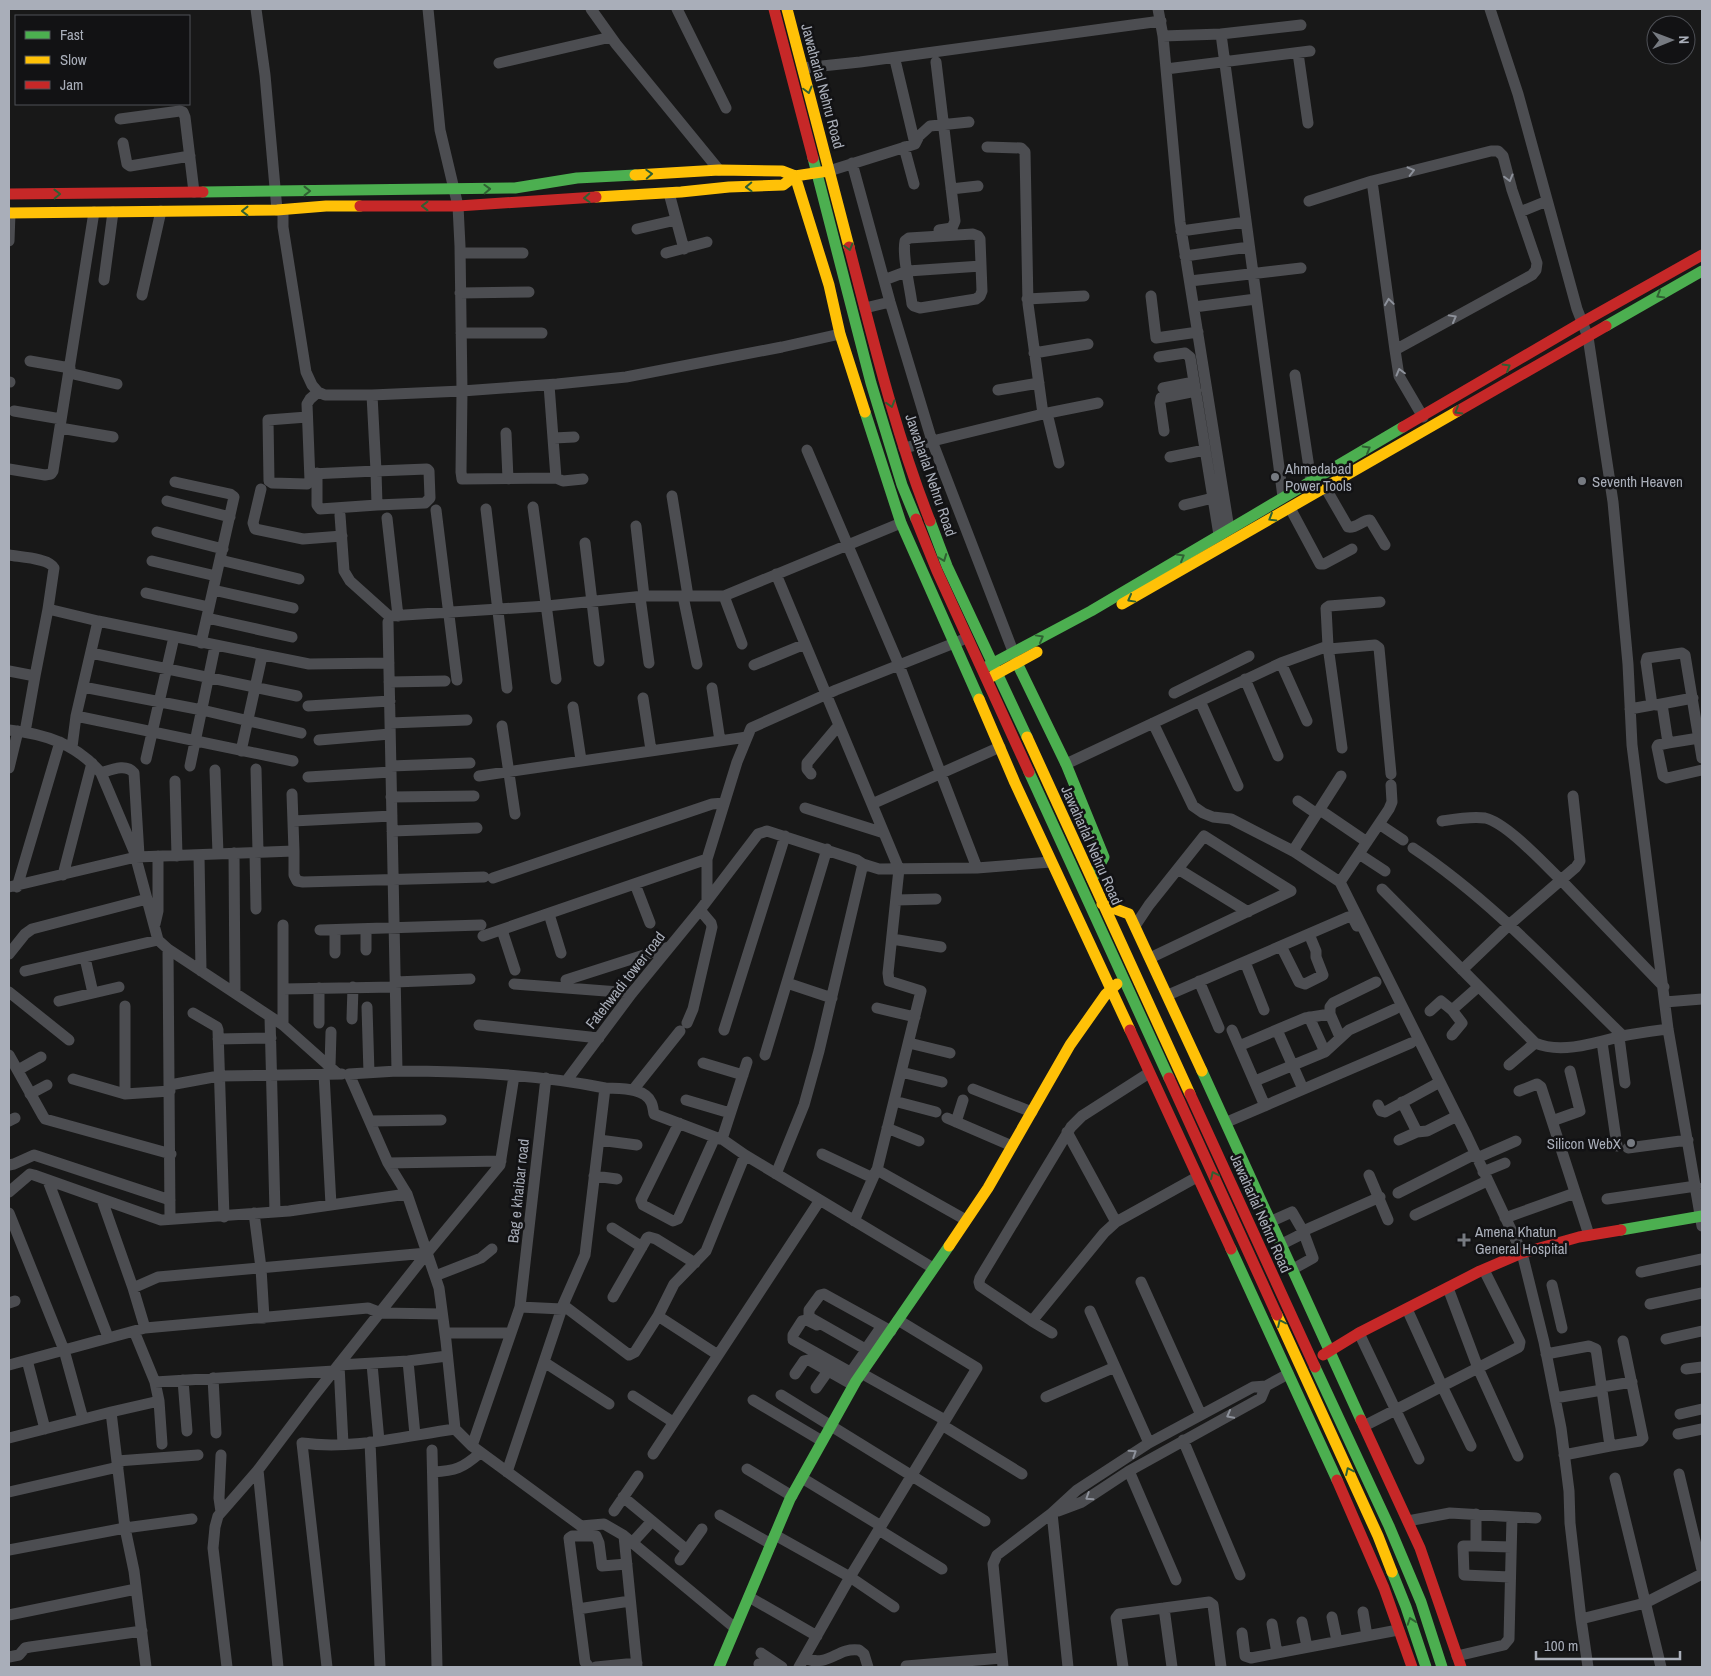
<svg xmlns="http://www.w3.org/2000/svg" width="1711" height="1676" viewBox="0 0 1711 1676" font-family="'Archivo Narrow',sans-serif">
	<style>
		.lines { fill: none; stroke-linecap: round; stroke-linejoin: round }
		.street { stroke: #4c4d51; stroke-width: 11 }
		.fast { stroke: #4caf50; stroke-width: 11 }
		.slow { stroke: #ffc107; stroke-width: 11 }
		.jam { stroke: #c62828; stroke-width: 11 }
		.oneway { stroke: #2f6032 }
		.oneway2 { stroke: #8d919a }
		.poi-dot { fill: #767a81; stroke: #121214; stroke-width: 2 }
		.labels { text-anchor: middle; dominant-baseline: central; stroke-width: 5; stroke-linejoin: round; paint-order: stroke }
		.street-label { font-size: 15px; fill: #a9aeb9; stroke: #121214 }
		.poi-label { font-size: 15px; fill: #a9aeb9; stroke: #121214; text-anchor: start }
	</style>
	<rect width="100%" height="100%" fill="#181818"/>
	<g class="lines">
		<path class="street" d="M256 9 265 75 277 210
			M428 9 440 130 458 206 460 246 462 391 461 472 462 479 556 478 549 385
			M591 9 616 44 719 170
			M677 9 726 108
			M1158 9 1163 36 1180 222 1229 529
			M1490 9 1518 94 1577 309 1588 337 1613 502 1628 664 1632 745 1668 1029 1702 1226
			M1221 34 1283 497
			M1163 36 1221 34 1301 25
			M1298 53 1308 123
			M936 62 955 221 952 228 939 230
			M499 63 611 37
			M803 68 860 62 1161 21
			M1166 69 1310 51
			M120 119 180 111 183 112 185 117 194 192
			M123 143 127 164 130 166 190 156
			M915 144 919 136 930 126 969 122
			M904 147 914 184
			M852 163 890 302 932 441 1016 659
			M829 171 915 144 896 64
			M951 189 978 186
			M669 193 684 249
			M1309 201 1372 181
			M283 210V227L306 372 312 385 318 392
			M1520 212 1547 201
			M637 229 676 220
			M1181 231 1246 222
			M973 234 978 236 980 239 982 291 980 296 976 299 920 308 914 306 912 304C910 287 902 256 905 241L909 238Z
			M9 241 10 213
			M460 253H523
			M666 253 707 242
			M1185 256 1249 247
			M104 280 113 212
			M884 280 908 271 981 266
			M1190 281 1301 268
			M460 293 529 292
			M142 295 161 211
			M1151 296 1156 338 1198 332
			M1027 299 1084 296
			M1194 307 1256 299
			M865 308 890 302
			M461 333H542
			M1395 350 1532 275 1536 270 1537 263 1512 190 1503 156 1498 151H1491L1372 181 1395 350 1399 376 1423 417
			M1034 353 1088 344
			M1159 357 1185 353 1190 357 1219 535
			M30 361 70 368
			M69 373 117 384
			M1295 375 1311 481
			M9 382H10
			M1163 388 1194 382
			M998 390 1039 383
			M14 411 61 419
			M1047 413 1059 463
			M1043 414 1098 403
			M307 417 268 420 269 481 272 483 307 484 310 481 307 404 310 399 318 392 325 395H372L462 391 557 384 626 377 782 347 840 334
			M60 428 113 437
			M1164 431 1160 403 1161 398 1196 391
			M506 433 508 479
			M554 438 574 437
			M904 448 1043 414 1028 304 1025 152 1021 148 987 147
			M807 450 899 665 977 868 1051 862
			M1170 457 1205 450
			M9 469 45 475 51 474 53 471 94 212
			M317 473V505L320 509 377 505 376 471 427 469 429 471 430 498 425 503 377 505
			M311 474 376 471 372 395
			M556 478 563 481 583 479
			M175 482 230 494 234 497 201 643
			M1325 487 1348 527C1356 529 1362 520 1370 520L1385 545
			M261 489 253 523 255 529 303 539 342 536
			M672 496 688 596
			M167 501 230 517
			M1184 505 1213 498
			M533 507 556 679
			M1290 508 1320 564H1324L1352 549
			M486 509 507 688
			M436 510 457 680
			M340 515 344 571 350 581 389 616 547 606 644 596H724L901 523
			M387 518 398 616
			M636 526 644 596
			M157 532 223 549
			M585 543 599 661
			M9 555C20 557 49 558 54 568L48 609 98 621 309 664 389 663
			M220 560 299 579
			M152 561 216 576
			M776 574 899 869 888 973 889 981 921 991 877 1170 966 1220
			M213 590 293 608
			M146 593 209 607
			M683 596 697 664
			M724 596 742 644
			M640 597 649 663
			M207 618 292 637
			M1329 649 1375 645 1379 648 1391 774
			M91 653 297 696
			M1281 663 1307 721
			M754 665 805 644
			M9 671 35 676 48 609
			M1245 679 1278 756
			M389 682 445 681
			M83 687 202 710 301 733
			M712 688 720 741
			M1174 693 1249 656
			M643 698 651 750
			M1200 701 1238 786
			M1662 704 1668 743 1658 745 1657 747 1663 776 1667 778 1702 770
			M1656 705 1693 698
			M308 706 390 701
			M573 707 581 760
			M1630 709 1652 705 1646 662 1647 658 1682 653 1685 655 1702 758
			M76 716 293 761
			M390 723 467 720
			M1153 723 1193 806 1203 813 1213 817 1231 819 1293 851 1340 882 1467 1136 1522 1253 1544 1342 1561 1428 1569 1491 1570 1523 1581 1619 1588 1667
			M502 726 515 814
			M9 730C46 734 76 744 101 773L134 851 158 940
			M25 732 35 676
			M319 740 390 734
			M1668 743 1699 738
			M72 747 76 716 98 621
			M1342 748 1328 646 1326 608 1329 606 1380 602
			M241 751 262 656
			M146 759 174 637
			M1066 764 1281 663 1328 646
			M190 766 215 646
			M391 766 470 763
			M9 768 18 731
			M256 769 258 852
			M215 770 218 854
			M101 773C111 770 126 763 134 773L139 855
			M811 774 807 769V763L839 725
			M479 776 747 737
			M308 777 391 772
			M175 781 177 856
			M292 794 294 851
			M391 797 474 796
			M1298 801 1317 814
			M872 804 1000 747
			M805 808 884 833
			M1320 810 1367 842
			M293 821 392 816
			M1442 821C1455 819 1471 816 1485 818 1507 823 1544 864 1561 880L1576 867 1580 861 1573 796
			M1379 824 1403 840
			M392 831 477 828
			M1413 848C1491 900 1556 971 1623 1036
			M1293 851 1341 776
			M255 852 256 909
			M234 853 235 993
			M1359 854 1385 871
			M199 855 201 971
			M863 864 879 869 977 868
			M1178 869 1248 912
			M63 875 92 763
			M493 878 712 804 724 803
			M1340 882 1389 809 1392 802 1391 785
			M635 884 650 923
			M9 887 136 857 294 851V875L297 881 303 882 484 877
			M17 887 60 742
			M1382 889 1535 1043C1561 1054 1595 1043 1622 1036 1637 1033 1653 1031 1668 1029
			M707 900V859L737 762 751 728 836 690 962 640
			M896 900 936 899
			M549 914 561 953
			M155 924 158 911V856
			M1135 926 1149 905 1204 836 1291 891
			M366 929V950
			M320 930 481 925
			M335 930V953
			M502 930 515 970
			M483 936 707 859
			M892 939 941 947
			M1281 946 1299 982 1305 984 1323 975 1316 957V951L1309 934
			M168 949 170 1219
			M9 954 25 934 32 929 147 899
			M85 958 93 993
			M1150 958 1291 891
			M1245 962 1264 1010
			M1462 970 1509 925 1561 880 1664 987
			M25 971 158 940 168 949 283 1025 338 1074
			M566 980 669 947
			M1199 981 1219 1028
			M395 982 470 979
			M787 983 832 998
			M514 984 632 993
			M283 989 395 987
			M9 992 69 1040
			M1168 995 1348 917 1353 918 1357 926
			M59 1001 119 987
			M1665 1002 1702 999
			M367 1007 369 1073
			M877 1008 915 1017
			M1452 1010 1478 987
			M1430 1011 1441 1001 1452 1010 1462 1023 1452 1035
			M193 1013 217 1027 218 1030 224 1217
			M270 1017 275 1212
			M1309 1017 1325 1052
			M352 1019 353 987
			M319 1023V988
			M687 1023 693 1009 712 927 711 923 700 910
			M283 1025V925
			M479 1025 599 1038
			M724 1030 785 836
			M1232 1030 1265 1106
			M1277 1030 1303 1089
			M1340 1037 1330 1014V1007L1333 1003 1376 982
			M1619 1037 1625 1083
			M218 1039 271 1038
			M1602 1042 1617 1146
			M909 1043 950 1053
			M1239 1046 1305 1018 1330 1014
			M9 1055 43 1116 45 1119 171 1154
			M765 1055 827 849
			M703 1063 743 1075
			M1509 1065 1535 1043
			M330 1066 331 1032
			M18 1070 41 1057
			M397 1071C466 1071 537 1074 605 1088L585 1255 563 1305 629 1355 635 1352 658 1316 674 1284 706 1251 745 1155 933 1268
			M901 1072 942 1082
			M324 1074 331 1205
			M73 1079 125 1094V1006
			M567 1080 632 993 700 910 758 834 767 831 857 860 863 864 819 1051 804 1105 776 1174
			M1255 1081 1325 1052 1349 1030 1395 1009
			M170 1085 219 1076 342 1074
			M605 1088C619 1089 644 1087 651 1102 653 1105 653 1110 654 1114L720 1139
			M973 1089 1032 1112
			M633 1090 680 1031
			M1519 1091 1537 1084 1541 1087 1589 1235
			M30 1094 47 1085
			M125 1094 170 1091
			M686 1100 730 1113
			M894 1101 936 1112
			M1402 1102 1417 1132
			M1378 1105 1381 1111 1385 1112 1440 1082
			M947 1118 1012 1146
			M9 1121 15 1118
			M370 1121 441 1120
			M1552 1121 1580 1111 1570 1071
			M956 1122 963 1100
			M1227 1122 1411 1043
			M679 1123 641 1200 643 1205 673 1221 678 1219 715 1137
			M887 1128 919 1141
			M599 1140 637 1145
			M1399 1140 1417 1132 1427 1131 1457 1116
			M1628 1148 1688 1140
			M822 1154 873 1178
			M745 1155 722 1139 747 1062
			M1477 1158 1516 1141
			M388 1163 501 1161
			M9 1165 14 1164 34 1155 170 1200
			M1483 1172 1505 1163
			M1369 1175 1388 1220
			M594 1176 617 1179
			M48 1181 108 1337
			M9 1192 30 1174 34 1175 161 1220 289 1211 407 1194
			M1398 1193 1475 1154
			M1607 1199 1696 1186
			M102 1200 133 1288 145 1328
			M9 1213 64 1350 83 1419
			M254 1213 261 1268 264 1318
			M1415 1215 1487 1181
			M1505 1218 1575 1193
			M854 1221 876 1171
			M1272 1221 1292 1212 1303 1231 1313 1258 1293 1269
			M1116 1222 1197 1177
			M612 1228 642 1247
			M1282 1244 1298 1236 1303 1231 1380 1197
			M1641 1272 1702 1259
			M435 1276 481 1258 492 1249
			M1141 1282 1201 1415
			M1552 1285 1562 1328
			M133 1288 158 1277 427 1253 500 1165 514 1076
			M1448 1288 1478 1368 1518 1456
			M613 1297 647 1238 649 1237 656 1239 695 1263
			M9 1303 15 1301
			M1650 1304 1702 1293
			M520 1307 562 1309
			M1407 1309 1442 1386 1471 1446
			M1090 1311 1149 1443
			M658 1316 718 1355
			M1032 1321 980 1286 979 1282 980 1278 1071 1127 1082 1116 1149 1073
			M817 1325 807 1320 802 1321 793 1335V1340L859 1377
			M134 1331 155 1382 159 1401 162 1444
			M445 1333H511
			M1052 1333 1032 1321 1104 1233 1116 1222 1067 1132
			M1359 1333 1419 1459
			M1666 1339 1702 1331
			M866 1349 882 1326
			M874 1354 809 1317V1310L820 1295 824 1294 891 1331
			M1546 1354 1589 1346 1596 1349 1610 1446 1640 1441 1643 1438 1623 1341
			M27 1360 45 1429
			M408 1361 415 1435
			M544 1362 609 1404
			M372 1364 379 1441
			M9 1365 145 1328 368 1308 381 1313 442 1314
			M1686 1369 1702 1367
			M851 1372 865 1352
			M861 1373 945 1420
			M795 1374 804 1361 809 1360 853 1385
			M213 1378 216 1433
			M183 1380 187 1431
			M155 1382 334 1371
			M1602 1387 1632 1382
			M816 1388 828 1371
			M781 1395 985 1521
			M633 1396 673 1422
			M1046 1397 1115 1367
			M1555 1398 1602 1390
			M753 1400 822 1441
			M111 1412 159 1401
			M1680 1414 1702 1409
			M942 1425 1022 1474
			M1364 1426 1519 1347 1520 1342 1484 1270
			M455 1429 472 1446 581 1526 604 1524 623 1535 735 1628
			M1678 1434 1702 1429
			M9 1438 111 1412 125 1528 192 1519
			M1183 1440 1240 1575
			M370 1442 380 1667
			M343 1444 339 1365 408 1361 447 1356
			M472 1446 520 1307 546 1078
			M432 1450 437 1667
			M653 1454 820 1200
			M1564 1455 1610 1446
			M117 1461 198 1455
			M747 1469 792 1496
			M258 1470 278 1667
			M1129 1471 1176 1580
			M433 1472C455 1471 463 1468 480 1453
			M507 1472 563 1305
			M1679 1474 1702 1570
			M802 1478 881 1526
			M1615 1478 1661 1667
			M9 1492 118 1467
			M623 1497 687 1550
			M614 1511 638 1476
			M1058 1511 1082 1502 1129 1471 1261 1398 1266 1386
			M221 1512 219 1498 221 1455
			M1052 1513 1068 1667
			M1476 1514V1546L1511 1547
			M720 1515 771 1544
			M1408 1521 1450 1513 1536 1518
			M879 1530 942 1569
			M775 1535 850 1577 799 1667
			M624 1536 637 1667
			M632 1543 652 1521
			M1476 1546H1463L1464 1575 1510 1577
			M9 1550 125 1528 134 1571 146 1667
			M680 1560 702 1529
			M749 1597 817 1636
			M894 1607 850 1577 977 1368 898 1320
			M1164 1608 1172 1667
			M578 1609 630 1601
			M1363 1612 1367 1636
			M9 1615 136 1589
			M1332 1617 1337 1641
			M1581 1619 1645 1603 1702 1574
			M1302 1622 1307 1647
			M1272 1624 1277 1653
			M1242 1633 1245 1656 1251 1658 1398 1630
			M761 1653 782 1667
			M1457 1656 1504 1645 1509 1639 1512 1517
			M9 1657 19 1655 25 1648 30 1647 142 1631
			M804 1658C830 1668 836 1647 859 1650L864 1654 868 1667
			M759 1664 765 1667
			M906 1666 1002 1658
			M227 1667 213 1548 215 1527 218 1516 258 1470 313 1397 427 1253
			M327 1667 302 1443C353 1450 405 1436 455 1429L446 1341 439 1288 407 1194 388 1163 349 1074 397 1071 388 622
			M589 1667 585 1662 569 1538 572 1536H596L599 1543 602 1566 627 1564
			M596 1667 637 1663
			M1003 1667 993 1564 997 1555 1052 1513 1077 1490 1149 1443 1253 1387 1266 1386 1288 1374
			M1123 1667 1116 1618 1119 1614 1209 1602 1213 1605 1221 1667"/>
		<path class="fast" d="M813 158 871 383 902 485 916 519
			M203 192 515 188 577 178 635 175
			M1606 326 1702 271
			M865 412 901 523 979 699
			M930 521 947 566 1027 737
			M1017 663 1066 764 1104 857 1092 879
			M984 668 1091 611 1403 427
			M1029 772 1169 1078
			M1202 1071 1361 1420
			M1621 1230 1702 1216
			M1231 1249 1337 1480
			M1315 1367 1389 1526 1421 1602 1442 1667
			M1392 1572 1406 1607 1426 1667
			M719 1667 790 1499 856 1381 949 1246"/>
		<path class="slow" d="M787 9 849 247
			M635 175 719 170 782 171 795 176 828 171
			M795 176 829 285 840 334 865 412
			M596 197 681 192 729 187 783 185 795 176
			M9 213 277 210 326 206H360
			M1122 604 1458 411
			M991 677 1037 652
			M979 699 1015 783 1130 1030
			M1027 737 1190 1094
			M1102 904 1129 914 1202 1071
			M949 1246 988 1188 1070 1045 1106 994 1117 984
			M1277 1315 1378 1536 1392 1572"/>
		<path class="jam" d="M774 9 813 158
			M9 194 203 192
			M360 206H458L596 197
			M849 247C873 339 895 432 930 521
			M1458 411 1606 326
			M1403 427 1581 323 1702 255
			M916 519 937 571 1029 772
			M1130 1030 1231 1249
			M1169 1078 1277 1315
			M1190 1094 1315 1367
			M1323 1355 1359 1333 1480 1271 1522 1253 1579 1237 1621 1230
			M1361 1420 1420 1548 1461 1667
			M1337 1480 1384 1588 1412 1667"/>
	</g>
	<defs><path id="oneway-chevron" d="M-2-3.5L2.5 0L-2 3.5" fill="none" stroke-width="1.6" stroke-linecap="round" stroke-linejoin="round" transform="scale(1.25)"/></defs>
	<g class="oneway">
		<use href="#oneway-chevron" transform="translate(808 90) rotate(75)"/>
		<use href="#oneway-chevron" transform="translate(649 174) rotate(-3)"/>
		<use href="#oneway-chevron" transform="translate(749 187) rotate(178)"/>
		<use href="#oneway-chevron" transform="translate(487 189) rotate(-2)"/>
		<use href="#oneway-chevron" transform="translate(307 191)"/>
		<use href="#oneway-chevron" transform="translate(57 194) rotate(-1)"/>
		<use href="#oneway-chevron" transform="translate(587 198) rotate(177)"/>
		<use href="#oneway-chevron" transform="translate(425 206) rotate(180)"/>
		<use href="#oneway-chevron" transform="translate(245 211) rotate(180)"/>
		<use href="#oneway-chevron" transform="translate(849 247) rotate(75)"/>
		<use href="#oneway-chevron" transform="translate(1660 295) rotate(150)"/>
		<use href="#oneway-chevron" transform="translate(1507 367) rotate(-31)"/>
		<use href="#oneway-chevron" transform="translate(891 404) rotate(73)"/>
		<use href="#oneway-chevron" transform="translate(1458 411) rotate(150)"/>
		<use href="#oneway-chevron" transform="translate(1367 449) rotate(-30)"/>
		<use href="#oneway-chevron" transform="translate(1272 518) rotate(149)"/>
		<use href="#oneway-chevron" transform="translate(1181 557) rotate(-30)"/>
		<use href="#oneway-chevron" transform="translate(943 558) rotate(69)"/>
		<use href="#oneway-chevron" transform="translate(1131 599) rotate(151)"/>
		<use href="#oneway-chevron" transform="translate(1040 638) rotate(-29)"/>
		<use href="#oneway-chevron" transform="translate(1214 1175) rotate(-115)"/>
		<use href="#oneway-chevron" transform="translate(1281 1323) rotate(-115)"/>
		<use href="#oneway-chevron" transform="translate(1349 1471) rotate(-115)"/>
		<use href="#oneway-chevron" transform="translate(1411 1621) rotate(-109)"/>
	</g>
	<g class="oneway2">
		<use href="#oneway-chevron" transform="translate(1411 171) rotate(-14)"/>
		<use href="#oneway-chevron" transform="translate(1509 178) rotate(75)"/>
		<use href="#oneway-chevron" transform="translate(1389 302) rotate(-98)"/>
		<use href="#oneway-chevron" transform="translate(1453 318) rotate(-29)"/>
		<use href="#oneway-chevron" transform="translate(1400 372) rotate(-105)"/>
		<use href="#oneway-chevron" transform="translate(1230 1415) rotate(152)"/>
		<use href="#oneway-chevron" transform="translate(1133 1453) rotate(-33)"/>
		<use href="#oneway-chevron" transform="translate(1089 1497) rotate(147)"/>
	</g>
	<g class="poi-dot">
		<circle cx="1275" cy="477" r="5"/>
		<circle cx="1582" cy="481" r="5"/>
		<circle cx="1631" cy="1143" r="5"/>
		<path d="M1461.5 1232.5h5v5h5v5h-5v5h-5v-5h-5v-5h5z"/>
	</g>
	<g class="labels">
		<g class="street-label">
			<text transform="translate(823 86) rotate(75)">Jawaharlal Nehru Road</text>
			<text transform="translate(931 475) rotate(71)">Jawaharlal Nehru Road</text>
			<text transform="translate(1092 845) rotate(66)">Jawaharlal Nehru Road</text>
			<text transform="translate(625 980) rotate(-52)">Fatehwadi tower road</text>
			<text transform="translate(518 1191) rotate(-84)">Bag e khaibar road</text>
			<text transform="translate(1261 1213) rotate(66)">Jawaharlal Nehru Road</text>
		</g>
		<g class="poi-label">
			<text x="1285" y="468">Ahmedabad<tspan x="1285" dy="17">Power Tools</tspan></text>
			<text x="1592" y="481">Seventh Heaven</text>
			<text x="1621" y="1143" text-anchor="end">Silicon WebX</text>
			<text x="1475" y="1231">Amena Khatun<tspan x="1475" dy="17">General Hospital</tspan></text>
		</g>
	</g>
	<rect width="1711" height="1676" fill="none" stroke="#a9aeb9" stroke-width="20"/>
	<rect x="15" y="15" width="175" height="90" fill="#121214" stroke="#4e5056"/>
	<rect x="25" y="31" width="25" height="8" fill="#4caf50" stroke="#4e5056"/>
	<text x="60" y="40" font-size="15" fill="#a9aeb9">Fast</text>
	<rect x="25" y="56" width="25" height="8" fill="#ffc107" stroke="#4e5056"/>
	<text x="60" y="65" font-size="15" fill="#a9aeb9">Slow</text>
	<rect x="25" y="81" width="25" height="8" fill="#c62828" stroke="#4e5056"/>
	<text x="60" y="90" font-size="15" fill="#a9aeb9">Jam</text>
	<g transform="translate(1671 40) rotate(89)"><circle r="24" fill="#121214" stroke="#4e5056"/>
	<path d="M0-4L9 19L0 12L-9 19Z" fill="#767a81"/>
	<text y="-8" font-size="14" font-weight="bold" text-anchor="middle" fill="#a9aeb9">N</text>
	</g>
	<path d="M1536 1651v8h144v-8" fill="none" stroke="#a9aeb9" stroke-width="2.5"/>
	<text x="1544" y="1651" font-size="15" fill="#a9aeb9" stroke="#121214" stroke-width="4" paint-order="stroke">100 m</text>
</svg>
